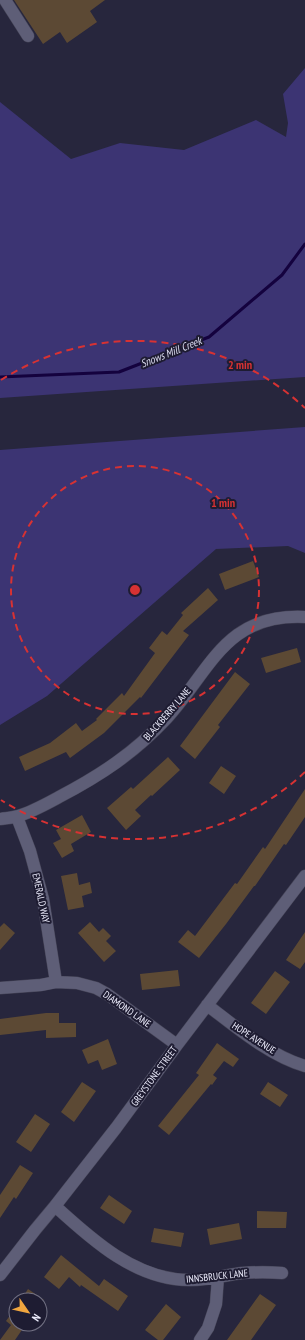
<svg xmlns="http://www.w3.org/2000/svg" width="305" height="1340" viewBox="0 0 305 1340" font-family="'PT Sans Narrow',sans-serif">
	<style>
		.green { fill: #3c3473 }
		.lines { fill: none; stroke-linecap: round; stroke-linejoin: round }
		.stream { stroke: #14023e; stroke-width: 3 }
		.building { fill: #5c4934 }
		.minor-casing { stroke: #454457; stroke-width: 13 }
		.minor { stroke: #5e5e77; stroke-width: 12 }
		.ring { fill: none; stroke: #d73233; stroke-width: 2; stroke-dasharray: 7 5 }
		.labels { text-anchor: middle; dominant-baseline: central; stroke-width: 4; stroke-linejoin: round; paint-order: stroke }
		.street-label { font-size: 10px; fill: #ededfd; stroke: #1e1c32 }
		.water-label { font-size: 11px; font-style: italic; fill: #dcdcf0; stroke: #1e1c32 }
		.centre { fill: #d73233; stroke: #1e1c32; stroke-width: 2 }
		.ring-label { font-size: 12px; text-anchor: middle; font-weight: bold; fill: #d73233; stroke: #1e1c32; stroke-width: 4; stroke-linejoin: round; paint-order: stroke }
	</style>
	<rect width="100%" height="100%" fill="#27263d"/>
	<path class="green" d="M305 68V377L0 398V102L71 159 120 143 184 150 256 120 286 137 288 123 283 94Z
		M305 427V553L288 546 216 549 47 696 0 725V450Z"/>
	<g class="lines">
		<path class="stream" d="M0 377 119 372 209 337 282 275 305 244"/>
	</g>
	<path class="building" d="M14 0H105L90 11 97 22 67 43 60 32 43 44Z
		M253 561 259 577 225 590 219 574Z
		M208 588 218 600 183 631 189 635 141 698 140 697 104 733 70 758 66 752 25 771 19 757 50 743 76 723 82 731 97 720 96 719 122 693 124 696 155 653 149 648 162 631 167 635 183 615 181 613Z
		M297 648 301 662 266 673 261 658Z
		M235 672 250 684 218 725 220 727 195 759 180 746Z
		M168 757 180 770 152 796 151 795 135 810 141 816 126 830 107 808 131 787 133 789Z
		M221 766 236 776 224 794 209 783Z
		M305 789V817L286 845 284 844 255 886H254L226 924 199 958 178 942 188 930 195 936 235 883 237 884 263 847 265 849Z
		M82 815 91 832 71 844 74 851 62 858 53 843 61 839 56 830Z
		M77 873 79 885 90 882 92 893 82 896 84 907 68 910 61 876Z
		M90 922 99 932 103 928 111 936 106 941 116 951 104 962 78 933Z
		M4 923 15 933 0 950V927Z
		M305 932V962L300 969 286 960Z
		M178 970 180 986 142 990 140 974Z
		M275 971 290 982 266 1014 251 1003Z
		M46 1013H59V1023H76V1037L46 1038V1030L0 1035V1019Z
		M108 1039 117 1064 102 1070 98 1060 88 1064 82 1050Z
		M217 1043 239 1059 233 1067 224 1061 213 1075 217 1078 212 1085 211 1084 169 1135 158 1126 199 1075 196 1073Z
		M82 1082 96 1091 74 1122 61 1112Z
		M268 1082 288 1095 280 1107 260 1094Z
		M35 1114 50 1124 31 1152 16 1142Z
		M20 1165 33 1173 16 1199 14 1197 0 1218V1195Z
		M109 1195 132 1211 124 1224 100 1208Z
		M257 1211 287 1212 286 1228H257Z
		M239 1223 242 1239 210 1245 207 1229Z
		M154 1228 184 1233 181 1247 151 1242Z
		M61 1255 99 1286 104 1279 128 1296 118 1311 81 1285 80 1287 69 1277 59 1289 44 1277Z
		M28 1289 44 1300H21Z
		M260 1294 276 1305 251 1340H227Z
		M166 1304 181 1317 163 1340H158L145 1330Z
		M16 1307V1324H26L15 1340H0L11 1325 6 1321Z"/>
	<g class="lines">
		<defs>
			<path id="minor" d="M5 0 28 36
				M17 817 30 851 43 899 56 982
				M0 819C6 818 12 818 18 816 32 812 46 804 59 797 101 775 134 753 166 719 211 670 225 613 305 617
				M0 988 41 985 56 982 77 983 96 988 107 994 177 1045
				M207 1005C236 1027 270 1056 305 1066
				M55 1206C92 1240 137 1281 191 1280 209 1280 225 1275 242 1273 256 1272 269 1272 282 1273
				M0 1275 35 1230 55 1206 116 1128 177 1045 305 876
				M200 1340 208 1328 216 1304 218 1277"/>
		</defs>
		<use href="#minor" class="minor-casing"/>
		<use href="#minor" class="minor"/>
	</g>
	<g class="ring">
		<circle cx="135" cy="590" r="124"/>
		<path d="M305 772A249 249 0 0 1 1 800M1 380A249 249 0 0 1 305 408"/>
	</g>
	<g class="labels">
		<g class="street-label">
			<text transform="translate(167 714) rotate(-49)">BLACKBERRY LANE</text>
			<text transform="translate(41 898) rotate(78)">EMERALD WAY</text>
			<text transform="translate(127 1009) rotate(35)">DIAMOND LANE</text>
			<text transform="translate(254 1038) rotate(33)">HOPE AVENUE</text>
			<text transform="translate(154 1076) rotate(-54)">GREYSTONE STREET</text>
			<text transform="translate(217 1276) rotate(-6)">INNSBRUCK LANE</text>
		</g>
		<g class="water-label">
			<text transform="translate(171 352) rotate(-22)">Snows Mill Creek</text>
		</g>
	</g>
	<circle cx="135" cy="590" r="6" class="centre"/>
	<g class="ring-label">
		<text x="240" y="369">2 min</text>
		<text x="223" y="507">1 min</text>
	</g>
	<g transform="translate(28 1312) rotate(124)"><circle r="19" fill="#1e1c32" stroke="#717083"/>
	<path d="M0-3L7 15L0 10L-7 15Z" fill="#f1a63f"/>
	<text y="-6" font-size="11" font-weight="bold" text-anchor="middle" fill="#ededfd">N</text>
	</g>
</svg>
